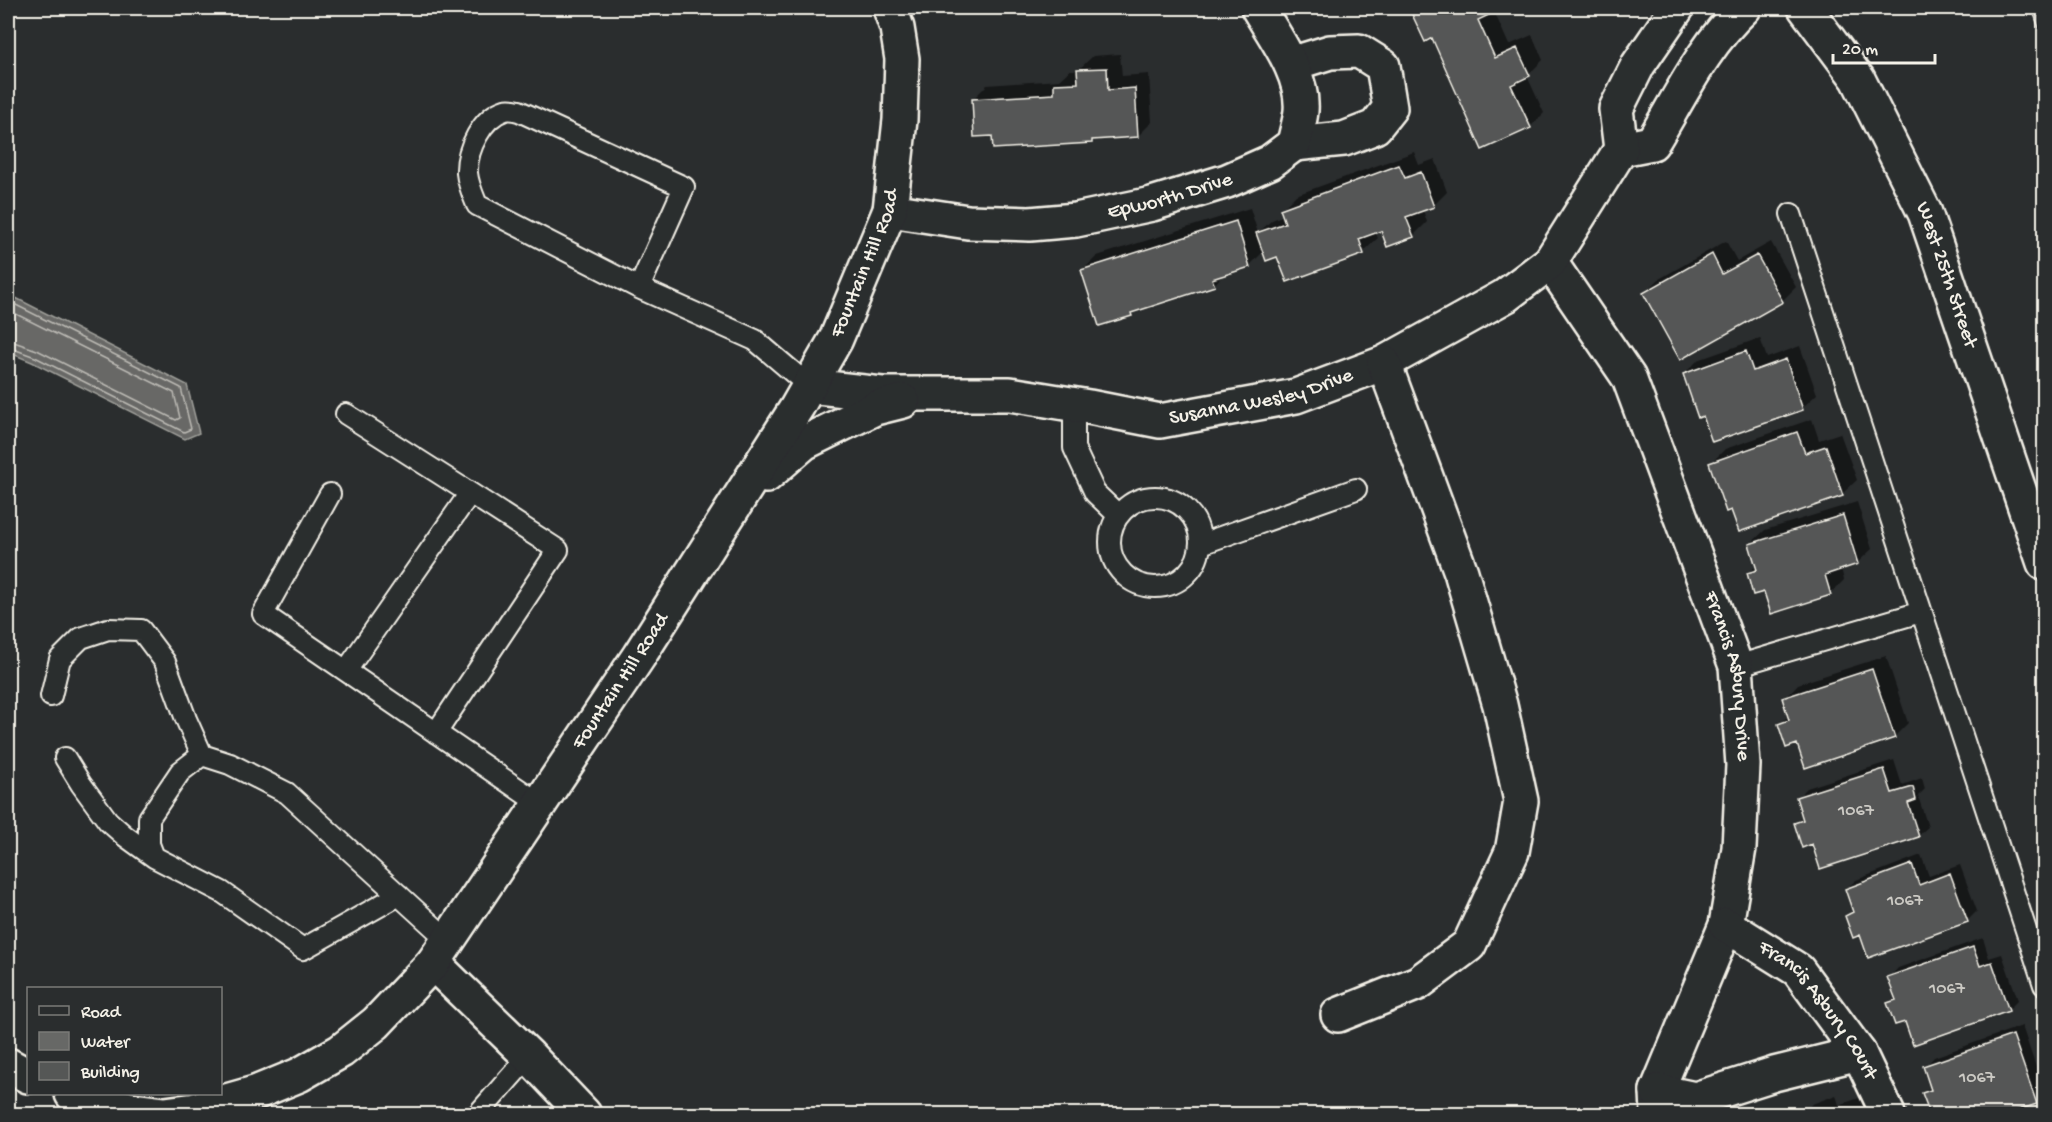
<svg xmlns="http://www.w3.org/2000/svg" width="2052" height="1122" viewBox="0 0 2052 1122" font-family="'Gochi Hand',sans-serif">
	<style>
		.water { fill: #676866; stroke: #9f9f9a; stroke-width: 1.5 }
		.shadow { fill: #0007 }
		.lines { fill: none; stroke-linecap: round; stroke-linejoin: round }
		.shore { stroke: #bcbab4; stroke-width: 1.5 }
		.building { fill: #555756; stroke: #f4f1e8; stroke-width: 1.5 }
		.lane-casing { stroke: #f4f1e8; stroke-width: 24 }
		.street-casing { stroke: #f4f1e8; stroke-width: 38 }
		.secondary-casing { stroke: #f4f1e8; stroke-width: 38 }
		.lane { stroke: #2a2d2e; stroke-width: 20 }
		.street { stroke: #2a2d2e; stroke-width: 33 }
		.secondary { stroke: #2a2d2e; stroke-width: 33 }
		.labels { text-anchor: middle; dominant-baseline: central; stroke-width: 5; stroke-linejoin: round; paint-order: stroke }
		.number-label { font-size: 18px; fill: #cccac4 }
		.street-label { font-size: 21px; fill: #f4f1e8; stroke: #2a2d2e }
	</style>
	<rect width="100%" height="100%" fill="#2a2d2e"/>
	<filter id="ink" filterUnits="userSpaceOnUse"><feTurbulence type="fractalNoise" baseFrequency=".0167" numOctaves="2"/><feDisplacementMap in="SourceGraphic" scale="12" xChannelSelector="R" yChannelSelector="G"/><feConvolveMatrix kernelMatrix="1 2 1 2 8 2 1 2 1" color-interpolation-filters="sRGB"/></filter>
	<g filter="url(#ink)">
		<path class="water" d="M8 294 187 385 199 433 185 439 32 362 8 352Z"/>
		<path class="shadow" d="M1411 8H1495L1493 9 1509 45 1532 35 1543 60 1527 76 1544 113 1530 127 1433 36 1425 40Z
			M2034 8H2044V38Z
			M1120 54 1122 76 1149 74 1152 122 1138 136 1094 139 1092 141 993 134 973 99 987 85 1059 80 1070 70H1078L1093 56Z
			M1414 152 1419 165 1435 159 1447 192 1433 206 1423 210 1427 222 1413 236 1382 229 1375 232 1378 238 1363 252 1288 280 1278 255 1264 251 1249 266 1225 273 1214 285 1137 309 1131 315 1083 270 1097 256 1250 208 1258 233 1272 220 1284 215 1282 209 1296 195Z
			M1726 241 1737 261 1771 242 1796 287 1782 301 1645 293 1659 279Z
			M1760 338 1767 358 1800 346 1817 394 1802 408 1704 414 1684 374 1698 360Z
			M1812 419 1819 440 1840 433 1857 480 1842 494 1711 463 1725 449Z
			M1857 502 1872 549 1857 563 1841 568 1844 580 1830 594 1765 590 1748 573 1757 565 1750 544 1765 530Z
			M1886 656 1908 723 1894 737 1798 742 1780 724 1789 715 1784 699 1798 684Z
			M1894 760 1902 785 1922 778 1925 789 1918 796 1928 827 1918 836 1813 843 1796 823 1803 816 1797 798 1807 788Z
			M1921 855 1929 876 1960 865 1977 911 1967 921 1861 933 1847 916 1853 909 1846 889 1856 880Z
			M1983 938 1989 958 2002 954 2018 1000 2008 1010 1906 1020 1889 1004 1896 997 1889 978 1898 968Z
			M2022 1026 2044 1091V1094L2036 1103 2002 1114H1943L1941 1110 1924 1093 1931 1086 1925 1067 1934 1057Z
			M1836 1095 1839 1105 1862 1097 1868 1114H1801L1812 1104Z"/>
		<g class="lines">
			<path class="shore" d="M8 301 181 388 191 429 184 432 35 357 8 347
				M8 310 174 393 180 418 176 420 37 350 8 340"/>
		</g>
		<path class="building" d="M1409 8H1488L1491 14 1478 20 1495 58 1517 48 1530 76 1511 85 1531 128 1482 150 1432 38 1425 42Z
			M2032 8H2044V43Z
			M1107 68 1108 90 1135 88 1138 137 1092 140V143L993 149 992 136 974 137 972 99 1054 94V84L1078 83 1077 69Z
			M1399 165 1405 178 1421 172 1434 207 1406 217 1414 237 1387 247 1381 231 1359 239 1364 254 1287 282 1277 257 1266 261 1256 233 1285 223 1280 209Z
			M1236 221 1250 267 1212 279 1215 286 1131 313 1132 316 1099 326 1081 270Z
			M1712 254 1722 274 1757 255 1783 302 1680 360 1643 293Z
			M1746 351 1753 371 1786 359 1803 410 1712 442 1703 416 1698 418 1683 374Z
			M1797 432 1805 453 1826 446 1843 496 1739 532 1731 510 1726 512 1709 463Z
			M1843 515 1858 564 1825 575 1831 595 1771 614 1764 592 1753 595 1747 573 1757 570 1749 544Z
			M1872 669 1895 738 1805 768 1797 744 1786 748 1778 724 1789 720 1782 698Z
			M1884 769 1892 793 1913 787 1916 800 1908 803 1919 837 1820 869 1812 844 1802 848 1794 823 1803 820 1796 797Z
			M1912 864 1919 885 1950 873 1968 922 1868 958 1860 935 1853 938 1845 916 1853 912 1845 889Z
			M1973 947 1980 966 1992 962 2009 1011 1913 1045 1905 1022 1895 1025 1887 1003 1896 1000 1887 977Z
			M2013 1035 2037 1104 2006 1114H1941L1940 1112 1930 1114 1922 1093 1931 1090 1923 1066Z
			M1821 1109 1823 1114H1805Z
			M1848 1110 1850 1114H1834Z"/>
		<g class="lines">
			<defs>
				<path id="lane" d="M1791 214 2044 985
					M639 288 684 187 519 111C515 110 509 109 505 110 482 117 466 150 467 173 468 184 473 195 477 205L639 288 755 340 809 386
					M1074 405V448L1095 493 1118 515
					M346 414 470 493
					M330 494 263 614 540 804
					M1110 542a45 45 0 1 1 90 0a45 45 0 1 1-90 0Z
					M1201 544 1356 489
					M1736 666 1921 612
					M346 671 470 493 558 550 436 733
					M51 696 60 659 81 638 108 629 141 630 165 662 186 719 202 755 230 764 287 793 448 940
					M65 758 81 784 108 821 125 836 154 857 222 892 303 949 399 895
					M154 857 149 844V818L180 772 202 755
					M478 1114 529 1056"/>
				<g id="street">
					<path d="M1291 64 1330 52 1359 51 1383 66 1390 108 1375 127 1344 139 1294 144"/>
					<path d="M1621 149 1652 143C1680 97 1704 45 1744 8"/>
					<path id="s1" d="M890 210 968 222 1030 224 1076 220 1152 204 1227 181 1270 162 1294 144C1296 133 1300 122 1301 111 1304 75 1275 37 1258 8"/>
					<path id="s2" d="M1550 262 1629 378 1736 666 1743 765 1739 848 1726 925 1657 1091 1658 1114"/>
					<path id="s3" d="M809 386 882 394H1010L1089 407 1160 421 1296 396 1384 363 1505 296 1550 262 1621 149 1616 109 1638 65 1677 8"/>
					<path d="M766 476 804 443 875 408 903 401"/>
					<path id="s4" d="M1726 925 1798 970 1859 1053 1888 1114"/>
					<path d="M433 963 529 1056 584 1114"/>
					<path d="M1338 1015 1418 983 1469 945 1512 852 1521 801 1500 705 1461 572 1384 363"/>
					<path d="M8 1065 28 1076"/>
					<path d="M1657 1091 1695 1099 1774 1074 1859 1053"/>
					<path id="s5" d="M72 1094 133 1110 165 1114 195 1110 255 1093 299 1075 341 1051 376 1023 433 963 639 656 797 407 836 339 890 210 900 120 902 59 897 28 890 8"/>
				</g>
				<g id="secondary">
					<path id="s6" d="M1805 8 1858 79 1925 213 2044 563"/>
				</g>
			</defs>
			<use href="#lane" class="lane-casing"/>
			<use href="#street" class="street-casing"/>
			<use href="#secondary" class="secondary-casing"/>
			<use href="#lane" class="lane"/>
			<use href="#street" class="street"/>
			<use href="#secondary" class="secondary"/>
		</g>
	</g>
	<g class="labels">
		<g class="number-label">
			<text x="1856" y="811">1067</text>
			<text x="1905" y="901">1067</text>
			<text x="1947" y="989">1067</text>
			<text x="1977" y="1078">1067</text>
		</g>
		<g class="street-label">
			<text stroke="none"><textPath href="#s1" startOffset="284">Epworth Drive</textPath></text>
			<text stroke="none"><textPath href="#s5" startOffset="1236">Fountain Hill Road</textPath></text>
			<text stroke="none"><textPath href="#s6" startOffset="304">West 25th Street</textPath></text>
			<text stroke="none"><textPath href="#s3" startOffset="458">Susanna Wesley Drive</textPath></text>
			<text stroke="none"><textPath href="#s2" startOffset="456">Francis Asbury Drive</textPath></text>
			<text stroke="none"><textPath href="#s5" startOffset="750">Fountain Hill Road</textPath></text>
			<text stroke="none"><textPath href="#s4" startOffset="128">Francis Asbury Court</textPath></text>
		</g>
	</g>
	<rect width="2052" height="1122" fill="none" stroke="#2a2d2e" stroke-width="30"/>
	<rect x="15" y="15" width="2022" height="1092" fill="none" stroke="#f4f1e8" stroke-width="2" filter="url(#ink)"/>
	<rect x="27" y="987" width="195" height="108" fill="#2a2d2e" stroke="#7b7b78" stroke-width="1.5"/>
	<rect x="39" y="1006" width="30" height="9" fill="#2a2d2e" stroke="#7b7b78" stroke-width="1.5"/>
	<text x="81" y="1017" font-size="18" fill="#f4f1e8">Road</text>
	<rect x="39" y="1032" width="30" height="18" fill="#676866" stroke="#7b7b78" stroke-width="1.5"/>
	<text x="81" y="1047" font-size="18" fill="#f4f1e8">Water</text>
	<rect x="39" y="1062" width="30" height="18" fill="#555756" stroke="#7b7b78" stroke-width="1.5"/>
	<text x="81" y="1077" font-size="18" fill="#f4f1e8">Building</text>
	<path d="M1833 54v9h102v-9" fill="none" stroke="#f4f1e8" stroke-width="3"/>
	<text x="1842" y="54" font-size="18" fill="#f4f1e8" stroke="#2a2d2e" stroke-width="4.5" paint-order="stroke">20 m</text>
</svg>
